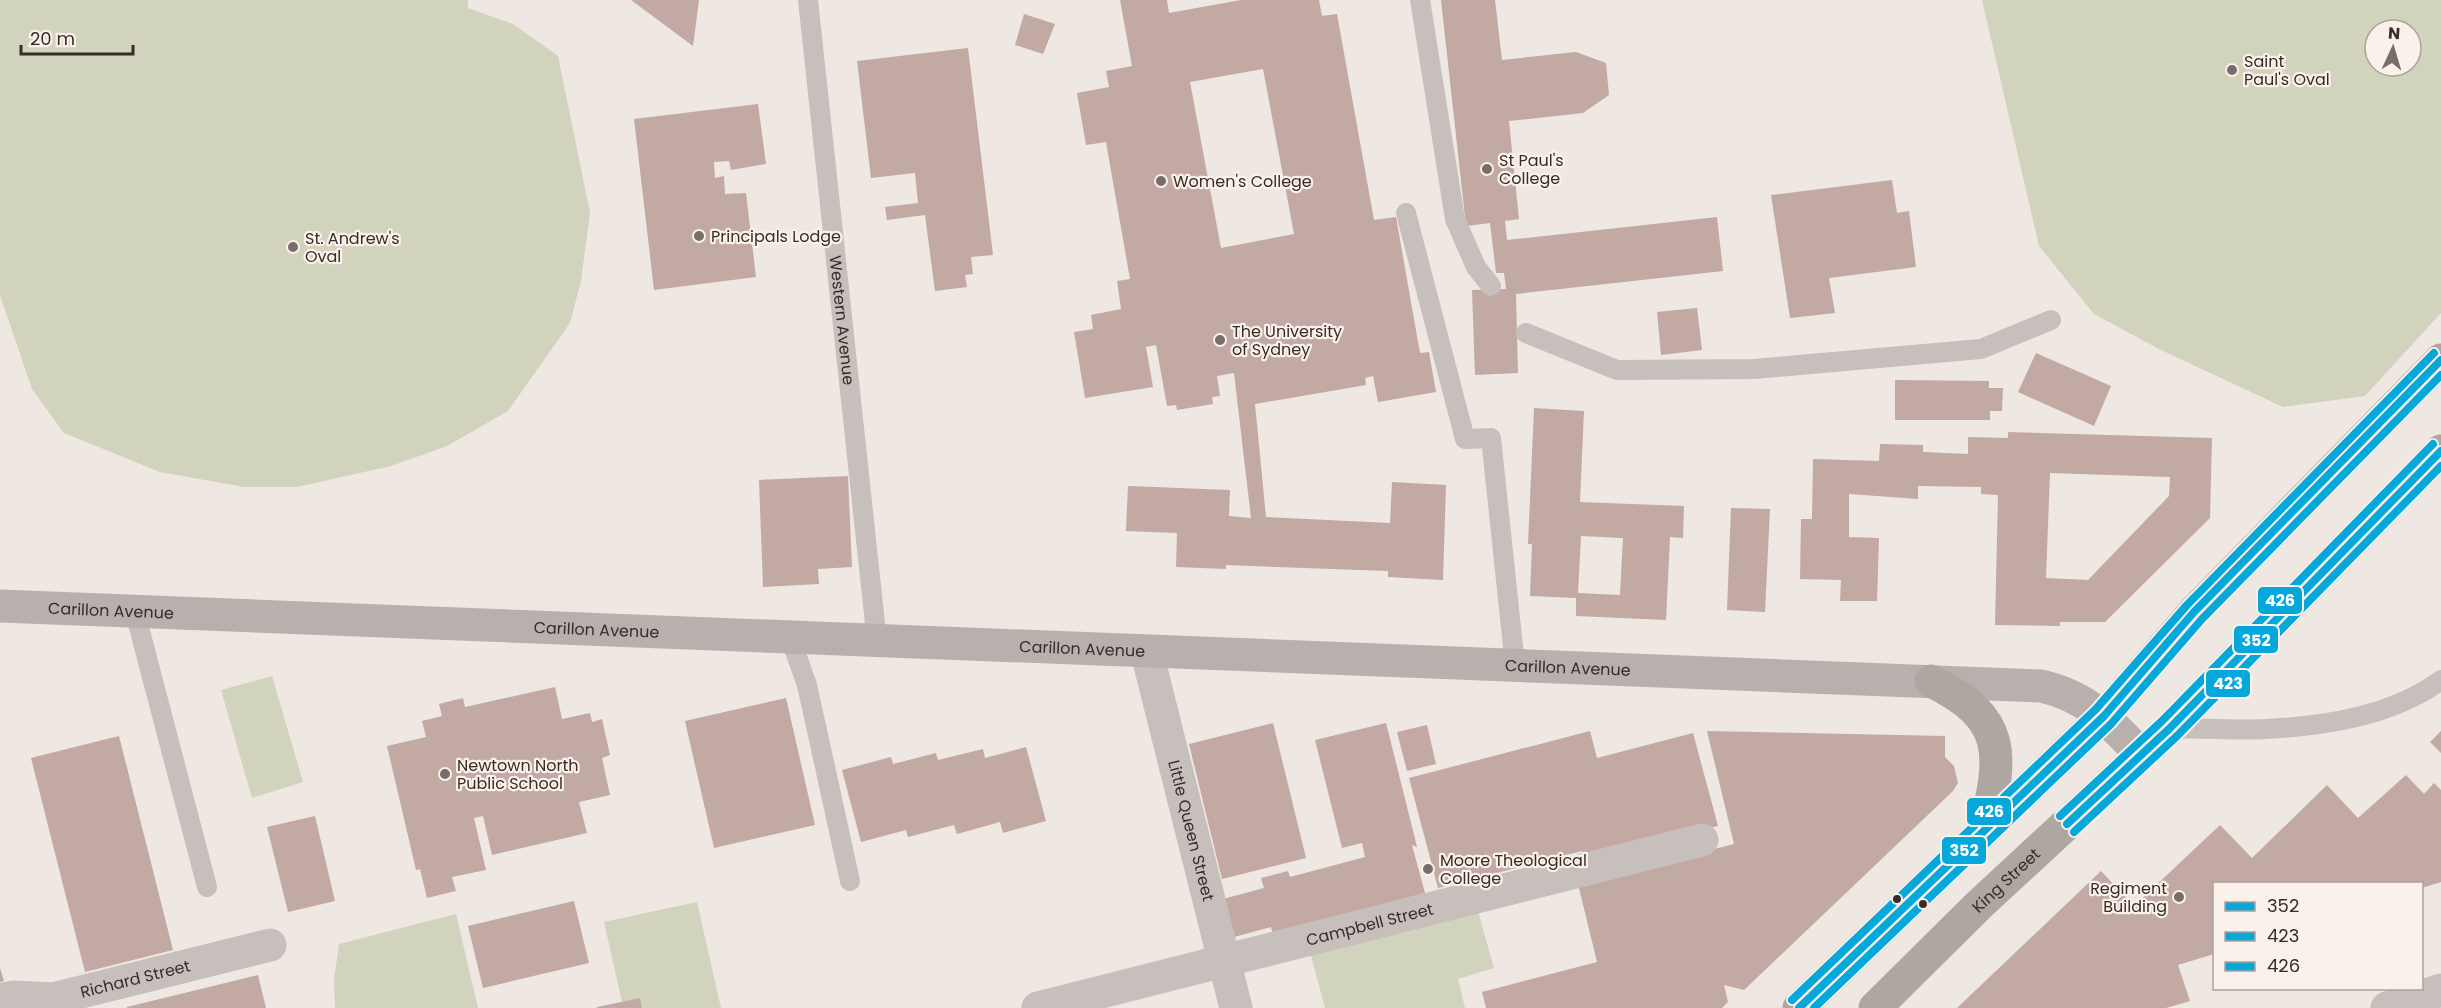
<svg xmlns="http://www.w3.org/2000/svg" width="2441" height="1008" viewBox="0 0 2441 1008" font-family="Poppins,sans-serif">
	<style>
		.green { fill: #d1d3bc; fill-rule: evenodd }
		.building { fill: #c2a9a3; fill-rule: evenodd }
		.lines { fill: none; stroke-linecap: round; stroke-linejoin: round }
		.lane { stroke: #c7bfbb; stroke-width: 20 }
		.street { stroke: #c7bfbb; stroke-width: 33 }
		.secondary { stroke: #b8b0ac; stroke-width: 33 }
		.highway { stroke: #ada6a1; stroke-width: 33 }
		.bus-1-casing { stroke: #faf1ea; stroke-width: 12 }
		.bus-2-casing { stroke: #faf1ea; stroke-width: 12 }
		.bus-3-casing { stroke: #faf1ea; stroke-width: 12 }
		.bus-1 { stroke: #06a7db; stroke-width: 8 }
		.bus-2 { stroke: #06a7db; stroke-width: 8 }
		.bus-3 { stroke: #06a7db; stroke-width: 8 }
		.poi-dot { fill: #786d6a; stroke: #faf1ea; stroke-width: 2 }
		.bus-dot { fill: #382c29; stroke: #faf1ea; stroke-width: 2 }
		.labels { text-anchor: middle; dominant-baseline: central; stroke-width: 4.5; stroke-linejoin: round; paint-order: stroke }
		.poi-label { font-size: 16px; fill: #382c29; stroke: #faf1ea; text-anchor: start }
		.street-label { font-size: 16px; fill: #382c29; stroke: #faf1ea }
		.line-badge { stroke: #faf1ea; stroke-width: 2 }
		.badge-label { font-size: 16px; text-anchor: middle; font-weight: bold; fill: #fff }
	</style>
	<rect width="100%" height="100%" fill="#eee7e2"/>
	<path class="green" d="M0 0H468V8L513 24 558 56 590 213 581 281 570 323 508 411 447 446 391 466 297 487H244L160 472 64 433 32 389 0 295Z
		M1982 0H2441V313L2365 396 2283 407 2159 349 2094 314 2039 246ZM2375 30H2411V66H2375Z
		M272 676 303 782 252 798 221 690Z
		M697 902 721 1008H642L640 998 622 1002 604 922Z
		M1477 908 1494 968 1458 979 1465 1008H1325L1310 952Z
		M456 914 478 1008H335L334 980 339 944Z"/>
	<path class="building" d="M631 0H699L693 46Z
		M1120 0H1167L1169 13 1241 0H1319L1322 16 1337 14 1374 220 1396 217 1420 353 1429 352 1436 392 1378 402 1373 376 1365 378 1366 385 1255 404 1266 517 1390 523 1392 482 1446 485 1443 580 1388 577V571L1226 565V569L1176 567 1177 533 1126 531 1128 486 1230 490 1229 516 1251 518 1234 373 1217 376 1220 396 1212 397 1213 404 1177 410 1176 405 1167 406 1156 345 1146 347 1153 387 1085 398 1074 332 1093 329 1091 315 1121 309 1117 281 1130 279 1106 142 1086 145 1077 93 1109 87 1106 71 1132 66ZM1263 69 1294 234 1221 248 1190 82Z
		M1441 0H1495L1502 60 1576 52 1606 63 1609 95 1583 113 1509 121 1519 219 1505 221 1507 240 1717 217 1723 271 1516 294 1518 373 1475 375 1472 290 1506 289 1504 273H1496L1490 223 1466 226Z
		M1024 14 1055 24 1043 54 1015 45Z
		M968 48 993 255 971 257 973 274 965 275 967 287 935 291 925 215 887 220 885 207 918 203 915 173 871 178 857 61Z
		M758 104 766 164 731 170 729 161 714 162 715 178 724 176 725 194 746 193 756 277 654 290 634 119Z
		M1892 180 1897 213 1909 211 1916 267 1829 278 1835 313 1790 318 1771 195Z
		M1697 308 1702 350 1661 355 1657 312Z
		M2036 353 2111 386 2094 426 2018 392Z
		M1895 380 1989 381V388H2003L2002 411H1990V420H1895Z
		M1534 408 1584 411 1580 502 1684 506 1683 538 1670 537 1666 620 1576 616V598L1530 596 1532 544H1528ZM1581 536 1623 538 1620 595 1578 593Z
		M2008 432 2212 438 2210 518 2105 622H2060V626L1995 625 1998 495 1981 494V487L1918 486V499L1849 494V537L1879 538 1877 601H1840L1841 580 1800 579 1801 519H1812L1813 459 1879 461 1880 444 1923 445V452L1968 454V437L2008 438ZM2050 473 2170 477 2169 496 2088 580 2046 578Z
		M848 476 852 567 818 569 819 584 763 587 759 480Z
		M1731 508 1770 509 1765 612 1727 610Z
		M555 687 562 719 590 713 592 722 602 719 610 755 602 758 610 795 579 802 587 833 492 855 483 816 474 818 486 870 452 877 456 891 427 898 420 869 416 870 387 746 426 737 422 721 442 716 439 704 463 698 465 707Z
		M786 698 815 825 714 848 685 721Z
		M1273 723 1306 858 1222 879 1189 744Z
		M1386 723 1417 847 1412 845 1425 893 1273 934 1271 927 1234 937 1223 899 1264 888 1261 878 1288 871 1290 877 1365 857 1362 843 1342 848 1315 740Z
		M1427 725 1436 764 1407 771 1397 732Z
		M1590 731 1597 758 1693 733 1718 826 1584 860 1582 851 1438 888 1409 778Z
		M1707 731 1945 736V757L1954 766 1958 783 1953 791 1744 990 1724 985 1728 1002 1722 1008H1486L1482 992 1597 962 1578 884 1734 844Z
		M2441 731V753L2430 742Z
		M119 736 173 950 85 972 31 758Z
		M1026 747 1046 821 1003 833 1000 822 957 834 954 825 908 837 906 830 861 842 842 770 891 757 893 764 936 753 938 760 983 749 985 758Z
		M2406 775 2424 794 2434 783 2441 790V882L2422 888V884H2214V954L2178 965 2190 1001 2166 1008H1957L2101 871 2134 906 2220 825 2252 858 2327 785 2358 818Z
		M315 816 335 901 288 912 267 827Z
		M574 901 589 963 483 988 468 926Z
		M0 968 4 981 0 982Z
		M258 975 266 1008H127V1007Z
		M640 998 642 1008H597V1007Z"/>
	<g class="lines">
		<g class="lane">
			<path id="s1" d="M808 0 877 642"/>
			<path d="M1420 0 1455 219 1476 267 1491 286"/>
			<path d="M1406 213 1465 439 1491 438 1515 665"/>
			<path d="M1526 333 1617 370 1754 369 1981 349 2051 320"/>
			<path d="M135 612 207 887"/>
			<path d="M790 637 807 685 850 881"/>
			<path d="M2169 729C2202 727 2234 731 2266 729 2325 726 2392 716 2441 680"/>
		</g>
		<g class="street">
			<path id="s2" d="M1147 653 1236 1008"/>
			<path id="s3" d="M0 1000 13 997 53 999 270 945"/>
			<path id="s4" d="M1038 1008 1702 840"/>
			<path d="M2387 1008 2441 990"/>
		</g>
		<path class="secondary" id="s5" d="M0 606 2041 686C2086 696 2111 722 2141 755"/>
		<g class="highway">
			<path d="M1931 681C2007 718 2003 754 1985 828"/>
			<path d="M1799 1008 2104 716 2194 612 2441 360"/>
			<path id="s6" d="M1875 1008 1979 905 2169 729 2441 451"/>
		</g>
		<defs>
			<path id="bus-1" d="M2067 824 2169 729 2441 451
				M1799 1008 2104 716 2194 612 2441 360"/>
			<path id="bus-2" d="M2074 832 2177 736 2441 466
				M1814 1008 2111 724 2202 619 2441 375"/>
			<path id="bus-3" d="M2060 816 2162 721 2433 444
				M1792 1000 2096 709 2187 605 2434 353"/>
		</defs>
		<use href="#bus-1" class="bus-1-casing"/>
		<use href="#bus-2" class="bus-2-casing"/>
		<use href="#bus-3" class="bus-3-casing"/>
		<use href="#bus-1" class="bus-1"/>
		<use href="#bus-2" class="bus-2"/>
		<use href="#bus-3" class="bus-3"/>
	</g>
	<g class="poi-dot">
		<circle cx="2232" cy="70" r="6"/>
		<circle cx="1487" cy="169" r="6"/>
		<circle cx="1161" cy="181" r="6"/>
		<circle cx="699" cy="236" r="6"/>
		<circle cx="293" cy="247" r="6"/>
		<circle cx="1220" cy="340" r="6"/>
		<circle cx="445" cy="774" r="6"/>
		<circle cx="1428" cy="869" r="6"/>
		<circle cx="2179" cy="897" r="6"/>
	</g>
	<g class="bus-dot">
		<circle cx="1897" cy="899" r="5"/>
		<circle cx="1923" cy="904" r="5"/>
	</g>
	<g class="labels">
		<g class="poi-label">
			<text x="2244" y="61">Saint<tspan x="2244" dy="18">Paul's Oval</tspan></text>
			<text x="1499" y="160">St Paul's<tspan x="1499" dy="18">College</tspan></text>
			<text x="1173" y="181">Women's College</text>
			<text x="711" y="236">Principals Lodge</text>
			<text x="305" y="238">St. Andrew's<tspan x="305" dy="18">Oval</tspan></text>
			<text x="1232" y="331">The University<tspan x="1232" dy="18">of Sydney</tspan></text>
			<text x="457" y="765">Newtown North<tspan x="457" dy="18">Public School</tspan></text>
			<text x="1440" y="860">Moore Theological<tspan x="1440" dy="18">College</tspan></text>
			<text x="2167" y="888" text-anchor="end">Regiment<tspan x="2167" dy="18">Building</tspan></text>
		</g>
		<g class="street-label">
			<text stroke="none"><textPath href="#s1" startOffset="322">Western Avenue</textPath></text>
			<text stroke="none"><textPath href="#s5" startOffset="111">Carillon Avenue</textPath></text>
			<text stroke="none"><textPath href="#s5" startOffset="597">Carillon Avenue</textPath></text>
			<text stroke="none"><textPath href="#s5" startOffset="1083">Carillon Avenue</textPath></text>
			<text stroke="none"><textPath href="#s5" startOffset="1569">Carillon Avenue</textPath></text>
			<text stroke="none"><textPath href="#s2" startOffset="183">Little Queen Street</textPath></text>
			<text stroke="none"><textPath href="#s6" startOffset="183">King Street</textPath></text>
			<text stroke="none"><textPath href="#s4" startOffset="342">Campbell Street</textPath></text>
			<text stroke="none"><textPath href="#s3" startOffset="138">Richard Street</textPath></text>
		</g>
	</g>
	<g class="line-badge">
		<rect x="2257" y="586" width="46" height="29" rx="6" fill="#06a7db"/>
		<rect x="2233" y="625" width="46" height="29" rx="6" fill="#06a7db"/>
		<rect x="2205" y="669" width="46" height="29" rx="6" fill="#06a7db"/>
		<rect x="1966" y="797" width="46" height="29" rx="6" fill="#06a7db"/>
		<rect x="1941" y="836" width="46" height="29" rx="6" fill="#06a7db"/>
	</g>
	<g class="badge-label">
		<text x="2280" y="606">426</text>
		<text x="2256" y="646">352</text>
		<text x="2228" y="689">423</text>
		<text x="1989" y="817">426</text>
		<text x="1964" y="856">352</text>
	</g>
	<rect x="2213" y="882" width="210" height="108" fill="#faf1ea" stroke="#aca29d" stroke-width="1.5"/>
	<rect x="2225" y="902" width="30" height="9" fill="#06a7db" stroke="#aca29d" stroke-width="1.5"/>
	<text x="2267" y="912" font-size="18" fill="#382c29">352</text>
	<rect x="2225" y="932" width="30" height="9" fill="#06a7db" stroke="#aca29d" stroke-width="1.5"/>
	<text x="2267" y="942" font-size="18" fill="#382c29">423</text>
	<rect x="2225" y="962" width="30" height="9" fill="#06a7db" stroke="#aca29d" stroke-width="1.5"/>
	<text x="2267" y="972" font-size="18" fill="#382c29">426</text>
	<g transform="translate(2393 48) rotate(4)"><circle r="28" fill="#faf1ea" stroke="#aca29d" stroke-width="1.5"/>
	<path d="M0-4.5L10 22L0 15L-10 22Z" fill="#786d6a"/>
	<text y="-9" font-size="16" font-weight="bold" text-anchor="middle" fill="#382c29">N</text>
	</g>
	<path d="M21 45v9h112v-9" fill="none" stroke="#382c29" stroke-width="3"/>
	<text x="30" y="45" font-size="18" fill="#382c29" stroke="#faf1ea" stroke-width="4.5" paint-order="stroke">20 m</text>
</svg>
